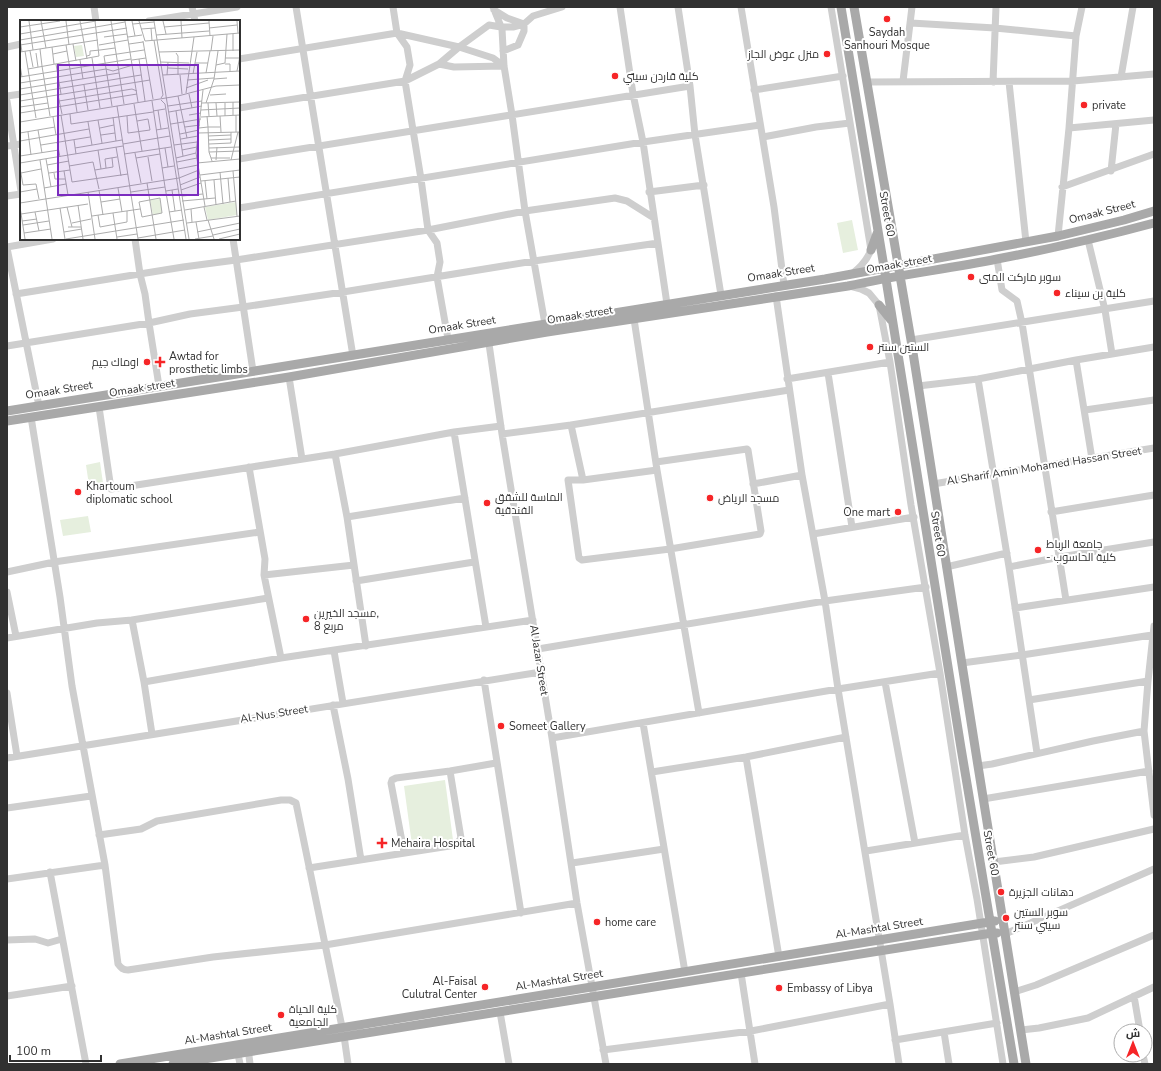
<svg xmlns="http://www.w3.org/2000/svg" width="1161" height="1071" viewBox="0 0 1161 1071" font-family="'Nunito Sans',Cairo,sans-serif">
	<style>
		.green { fill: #e6efde }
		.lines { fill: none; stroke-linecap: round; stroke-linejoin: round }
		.minor { stroke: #cecece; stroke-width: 7 }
		.major { stroke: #a9a9a9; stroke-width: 9 }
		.poi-dot { fill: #f62527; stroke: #fff; stroke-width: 1.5 }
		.labels { text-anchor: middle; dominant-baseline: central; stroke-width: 4; stroke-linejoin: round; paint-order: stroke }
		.poi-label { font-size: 11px; fill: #313131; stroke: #fff; text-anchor: start }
		.street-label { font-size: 11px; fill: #313131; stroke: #fff }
		.inset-road { fill: none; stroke: #adadad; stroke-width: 1 }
		.view { fill: #7b2cbf; fill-opacity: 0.15; stroke: #7b2cbf; stroke-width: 2 }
		.inset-edge { fill: none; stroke: #313131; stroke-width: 2 }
	</style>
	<rect width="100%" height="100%" fill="#fff"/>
	<path class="green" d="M852 220 858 250 843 253 837 223Z
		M100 462 104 490 90 492 86 465Z
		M88 516 91 532 63 536 60 520Z
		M445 780 453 840 412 845 404 786Z"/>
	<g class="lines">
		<path class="minor" d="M94 7 96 21
			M192 7 195 21
			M296 7 353 356
			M393 7 397 33 407 47 410 65 405 81 421 179 428 230 437 243 440 262 437 277 448 339
			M493 7 502 29 504 66 512 115 525 211 545 324
			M620 7 633 94 643 142 667 304
			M678 7 690 86 695 135 721 295
			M741 7 774 207 784 285
			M831 7 871 250C867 260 862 266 853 273
			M494 10 507 18 524 24V31L518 45 503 51
			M149 21 237 7
			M911 23 995 28 1076 36
			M7 47 21 44
			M239 59 397 33 459 47 489 25 501 27H513L524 24 533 16 562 7
			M439 64 459 47 493 58 504 66
			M1121 77 1133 7
			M903 81 912 7
			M868 82 1073 81 1154 74
			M993 82 996 7
			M1009 82 1026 242
			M754 90 843 76
			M7 96 21 94
			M7 101 21 191
			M239 108 405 81 439 64 454 67 504 66
			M1069 128 1154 120
			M763 137 816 127 850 123
			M7 146 21 144
			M239 159 690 86
			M1111 171 1116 124
			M1062 187 1154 154
			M649 192 704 185
			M7 196 21 194
			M239 208 643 142 760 125
			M1058 236 1069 128 1076 36 1082 7
			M135 239 140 274 145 294 149 323 159 386
			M233 239 253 371
			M1088 240 1105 310 1112 354
			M7 247 53 239
			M7 248 39 406
			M997 259 1002 290 1017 301 1022 323 1066 600
			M850 286 861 289 869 293 879 305 890 362 911 505 940 673 965 835 977 899 1003 1064
			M16 294 183 267 236 260 428 230 525 211 615 198 627 201 654 218
			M776 296 802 475 825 601 838 689 890 1004
			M634 319 657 470 699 713
			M488 337 502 434 552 738 577 903 606 1064
			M911 340 1154 301
			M7 346 149 323 190 314 243 307 343 292 534 261 658 243
			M1076 360 1092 459
			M828 373 852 527
			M289 377 302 459
			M787 379 890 362
			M978 379 1009 567 1037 753
			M918 386 978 379 1076 360 1154 347
			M99 407 111 489 335 454 454 432 501 426
			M1085 410 1154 400
			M31 417 60 597 72 686 105 865 118 964C121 968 123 970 128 970L213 957 325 945 577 903
			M571 425 583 480H568L579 558 582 560 670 549 760 534 761 531 748 450 747 449 656 462
			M454 432 486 627
			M502 434 571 425 789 390
			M335 454 347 517 366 646
			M249 467 265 559 264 575 281 658
			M583 480 657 470
			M753 484 802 475
			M933 484 1154 448
			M1051 512 1154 495
			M347 517 465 498
			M813 534 914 517
			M946 567 1007 553
			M1009 567 1060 557 1154 542
			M7 572 54 562 260 532
			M264 575 354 565
			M356 581 474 562
			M7 592 16 636
			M1015 608 1154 587
			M132 620 144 682 152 734
			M1154 626 1148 681 1144 731 1154 815
			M7 638 97 623 132 620 268 598
			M538 649 825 601 926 587
			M334 651 343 703
			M962 663 1022 655 1152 635
			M484 680 521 913
			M144 682 281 658 533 620
			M885 682 915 843
			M7 693 17 756
			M1029 700 1148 681
			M333 705 348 779 361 860
			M643 723 685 972
			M552 738 838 689 940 673
			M746 757 779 957
			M7 758 541 672
			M978 766 992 764 1093 741 1144 731
			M652 772 746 757 846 737
			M983 799 1149 771
			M7 808 91 796
			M99 835 141 829 157 821 281 800H290L296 803 342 1027
			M866 851 965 835
			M404 852 391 783 392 780 396 778 450 771 496 763
			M994 862 1034 857 1154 829
			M572 863 664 849
			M309 868 456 845 461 838 450 771
			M50 872 86 1064
			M7 879 105 865
			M1005 934 1154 869
			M7 940 35 939 48 943 62 939
			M741 973 755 1064
			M1014 992 1036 985 1154 935
			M7 996 72 986
			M1134 996 1140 1031
			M500 1012 509 1064
			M1021 1030 1039 1028 1088 1018 1154 987
			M944 1032 949 1064
			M344 1036 348 1064
			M895 1040 997 1023
			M248 1048 250 1064
			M237 1049 240 1064
			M603 1050 751 1031 890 1004 899 1064
			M1143 1055 1145 1064"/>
		<path class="major" d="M841 7 884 267 961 748 1014 1064
			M854 7 911 340 978 766 1026 1064
			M871 250 878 231
			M879 305 891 320
			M7 411 825 279 1058 236 1124 220 1154 211
			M7 421 289 377 547 332 848 286C897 275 948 269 997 259 1050 249 1102 237 1154 223
			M120 1064 995 921
			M173 1064 992 933H997"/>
	</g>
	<g class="poi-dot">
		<circle cx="887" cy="19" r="4"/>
		<circle cx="827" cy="54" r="4"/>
		<circle cx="615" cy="76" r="4"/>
		<circle cx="1084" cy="105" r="4"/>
		<circle cx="971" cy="277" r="4"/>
		<circle cx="1057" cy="293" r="4"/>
		<circle cx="870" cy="347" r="4"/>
		<circle cx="147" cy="362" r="4"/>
		<path d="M158 356h4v4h4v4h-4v4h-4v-4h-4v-4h4z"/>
		<circle cx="78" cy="492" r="4"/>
		<circle cx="710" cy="498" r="4"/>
		<circle cx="487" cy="503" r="4"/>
		<circle cx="898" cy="512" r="4"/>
		<circle cx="1038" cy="550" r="4"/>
		<circle cx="306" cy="619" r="4"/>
		<circle cx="501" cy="726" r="4"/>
		<path d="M380 837h4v4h4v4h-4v4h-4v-4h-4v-4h4z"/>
		<circle cx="1001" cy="892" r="4"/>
		<circle cx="1006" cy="918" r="4"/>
		<circle cx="597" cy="922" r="4"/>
		<circle cx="485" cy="987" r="4"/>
		<circle cx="779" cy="988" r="4"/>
		<circle cx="281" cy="1015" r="4"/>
	</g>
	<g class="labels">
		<g class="poi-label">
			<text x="887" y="32" text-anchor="middle">Saydah<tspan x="887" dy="13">Sanhouri Mosque</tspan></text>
			<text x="819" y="54" text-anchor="end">منزل عوض الجاز</text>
			<text x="623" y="76">كلية قاردن سيتي</text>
			<text x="1092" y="105">private</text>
			<text x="979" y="277">سوبر ماركت المنى</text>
			<text x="1065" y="293">كلية بن سيناء</text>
			<text x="878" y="347">الستين سنتر</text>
			<text x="169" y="356">Awtad for<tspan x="169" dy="13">prosthetic limbs</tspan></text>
			<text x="139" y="362" text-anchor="end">اوماك جيم</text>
			<text x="86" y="486">Khartoum<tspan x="86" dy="13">diplomatic school</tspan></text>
			<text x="495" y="497">الماسة للشقق<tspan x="495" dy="13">الفندقية</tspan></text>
			<text x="718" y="498">مسجد الرياض</text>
			<text x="890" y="512" text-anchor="end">One mart</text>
			<text x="1046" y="544">جامعة الرباط<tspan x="1046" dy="13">- كلية الحاسوب</tspan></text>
			<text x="314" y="613">مسجد الخيرين,<tspan x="314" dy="13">مربع 8</tspan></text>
			<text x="509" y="726">Someet Gallery</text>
			<text x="391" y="843">Mehaira Hospital</text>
			<text x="1009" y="892">دهانات الجزيرة</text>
			<text x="1014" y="912">سوبر الستين<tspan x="1014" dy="13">سيتي سنتر</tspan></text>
			<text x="605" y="922">home care</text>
			<text x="477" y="981" text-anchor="end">Al-Faisal<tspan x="477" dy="13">Culutral Center</tspan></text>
			<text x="787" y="988">Embassy of Libya</text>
			<text x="289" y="1009">كلية الحياة<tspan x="289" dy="13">الجامعية</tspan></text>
		</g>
		<g class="street-label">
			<text transform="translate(1102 212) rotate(-14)">Omaak Street</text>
			<text transform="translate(887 214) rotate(80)">Street 60</text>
			<text transform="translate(899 264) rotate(-10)">Omaak street</text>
			<text transform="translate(781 273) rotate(-9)">Omaak Street</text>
			<text transform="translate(580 315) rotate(-9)">Omaak street</text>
			<text transform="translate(462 325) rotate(-9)">Omaak Street</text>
			<text transform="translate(142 388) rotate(-9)">Omaak street</text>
			<text transform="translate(59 390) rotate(-9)">Omaak Street</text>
			<text transform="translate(1044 466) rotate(-9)">Al Sharif Amin Mohamed Hassan Street</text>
			<text transform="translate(938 534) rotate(81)">Street 60</text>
			<text transform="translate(539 660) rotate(81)">Al Jazar Street</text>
			<text transform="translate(274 714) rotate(-9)">Al-Nus Street</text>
			<text transform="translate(991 853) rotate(80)">Street 60</text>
			<text transform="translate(879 928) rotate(-9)">Al-Mashtal Street</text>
			<text transform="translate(559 980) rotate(-9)">Al-Mashtal Street</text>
			<text transform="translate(228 1034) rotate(-9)">Al-Mashtal Street</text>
		</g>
	</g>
	<g transform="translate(20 20)">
		<rect width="220" height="220" fill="#fff"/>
		<path d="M62 25 64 36 56 37 54 26ZM140 179 142 193 133 195 130 180ZM216 182 217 195 188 200 185 187Z" fill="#e6efde"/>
		<path class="inset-road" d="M9 1 13 30M21 1 26 28M46 1 49 25M60 1 67 39M91 1 104 84M105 1 118 82M112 1 115 16M119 1 125 21 220 13M134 1 169 219M143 1 146 14M161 1 162 18M189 1 190 16M217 1 218 13M113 4 134 2M0 7 40 1M144 7 189 3M131 8 132 21M189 8 217 5M121 9 135 8M0 14 76 1M136 15 189 11M84 17 107 14M108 17 122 15M0 19 2 32M0 20 105 2M134 20 143 75 141 78M123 21 133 79M53 24 56 41M109 24 123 22M0 25 107 8M46 25 57 92M79 25 108 20M32 27 34 44M20 29 22 46M80 30 95 28M5 31 8 49M10 31 13 47M191 31 193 16M213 31V14M0 32 78 20M139 32 220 30M16 33 18 47M156 33 158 36V55M33 34 47 31M67 36 70 35V31L80 30M84 36 92 86M84 36 124 30M72 38 80 88M205 38H220M119 39 125 81M60 40 63 59M112 40 126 38M140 42 169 43M175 43H188M36 44 41 74M205 44H210V52M0 45 2 57M196 45 205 43 207 14M22 46 30 96M148 48 168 49M217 51 220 36M186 53 190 31M173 54 177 32M143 55 220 51M147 55 148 42M160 55 162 74M0 57 111 39M194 59 207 58M167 60 194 58M0 63 86 49 93 51 113 45M64 65 68 90M166 68 188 60M0 69 99 53M183 70 176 133 185 186M166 73 174 17M169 74 172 88M0 75 121 55M38 75 42 94M190 75 206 74M158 76 167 118M141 80 145 84 166 219M0 81 130 60M39 81 112 69 117 71M132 81 145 167M213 82V95M182 83 220 82M186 83 194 59 198 31M188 83 189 96M196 83 197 96M205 83V96M114 84 122 131M97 86 118 219M148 86 182 81M0 87 28 83M138 90 141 109M181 90 220 88M133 91 145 89M156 91 163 136M149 92 182 86M0 93 117 74M50 94 51 104 98 97M41 95 52 162 108 154M169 95 181 93M216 95V112M107 96 108 113 130 110 128 99 117 101M200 96 201 112M33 97 36 115M93 97 96 121M98 97 133 92M181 97 220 95M16 98 8 49 79 36 75 1M78 100 82 123M0 102 158 76 196 66 220 65M68 102 72 125M151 104 181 99M165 107 180 105M80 108 94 105M179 108 188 107 187 96M18 110 22 133M136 110 148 108M8 112 11 135M219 112 220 128M0 113 35 107M178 113 220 112M160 114 179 110M81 115 95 113M188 116 211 115M161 119 178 116M54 120 56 134M189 120 211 119M0 121 69 109M37 122 40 137M103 124 150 116M189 124 211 123V112M21 125 70 117M154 125 177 122M96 127 101 156M55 128 102 120M145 128 148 147M189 128 220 127M78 130 81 149M162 130 177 127M189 132 220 131M115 133 121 163M104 134 151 127M0 136 39 130M128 137 132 161M116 138 140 134M156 138 176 133M191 138H210M26 139 31 167M20 140 32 219M196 140 197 127M211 140 218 112M192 141 189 132 188 107H200M157 142 177 138M0 143 103 126M177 143 220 139M27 145 49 141M49 146 73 142 79 169M0 148 3 165 16 164 19 179M86 148 85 139 97 137M142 148 154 146M158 149 178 145M75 150 93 147 92 138M44 151 48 175M213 151 217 196M200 152 203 184M1 153 21 149M29 153 50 150M34 153 35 159H45M180 155 220 150M159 158 179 150M208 158 210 182M194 160 196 185M181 161 220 157M185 161 187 179M127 163 136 219M160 165 180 157M24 168 46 164M98 168 102 192M79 170 83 195M152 170 155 191M161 170 181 163M146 171 158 169M0 172 17 169M68 172 75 219M111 172 145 167 154 219M162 176 183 174M140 178 142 193 122 197 119 182ZM162 181 195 178M81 182 100 179M0 183 159 158M58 185 63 219M0 187 5 219M47 187 52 207M184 187 187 200M40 188 45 219M171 189 172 202M165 190 216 181M15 192 19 211M149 192 162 190M93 193 97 219M1 194 68 184M78 195 80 207 107 202V191M72 196 120 189M188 200 194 219M2 201 17 199M176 202 179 219M52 203 71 199M167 203 220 196M3 205 29 201M48 207H61M44 212 62 209M177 212 220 203M4 213 31 209M193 215 220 209M97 217 117 214M118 218 165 210M46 219 164 200M175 219 193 216M199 219 220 214"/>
		<path class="view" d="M38 45H178V175H38Z"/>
		<rect width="220" height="220" class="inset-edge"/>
	</g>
	<rect width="1161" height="1071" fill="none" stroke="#313131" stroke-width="16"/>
	<g transform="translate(1133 1043)"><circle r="19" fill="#ffffff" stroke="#adadad"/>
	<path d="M0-3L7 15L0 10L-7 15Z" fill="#f62527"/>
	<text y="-6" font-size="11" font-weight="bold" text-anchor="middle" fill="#313131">ش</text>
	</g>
	<path d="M10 1055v6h91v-6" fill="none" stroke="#313131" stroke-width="2"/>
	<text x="16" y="1055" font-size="12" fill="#313131" stroke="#ffffff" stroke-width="3" paint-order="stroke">100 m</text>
</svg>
